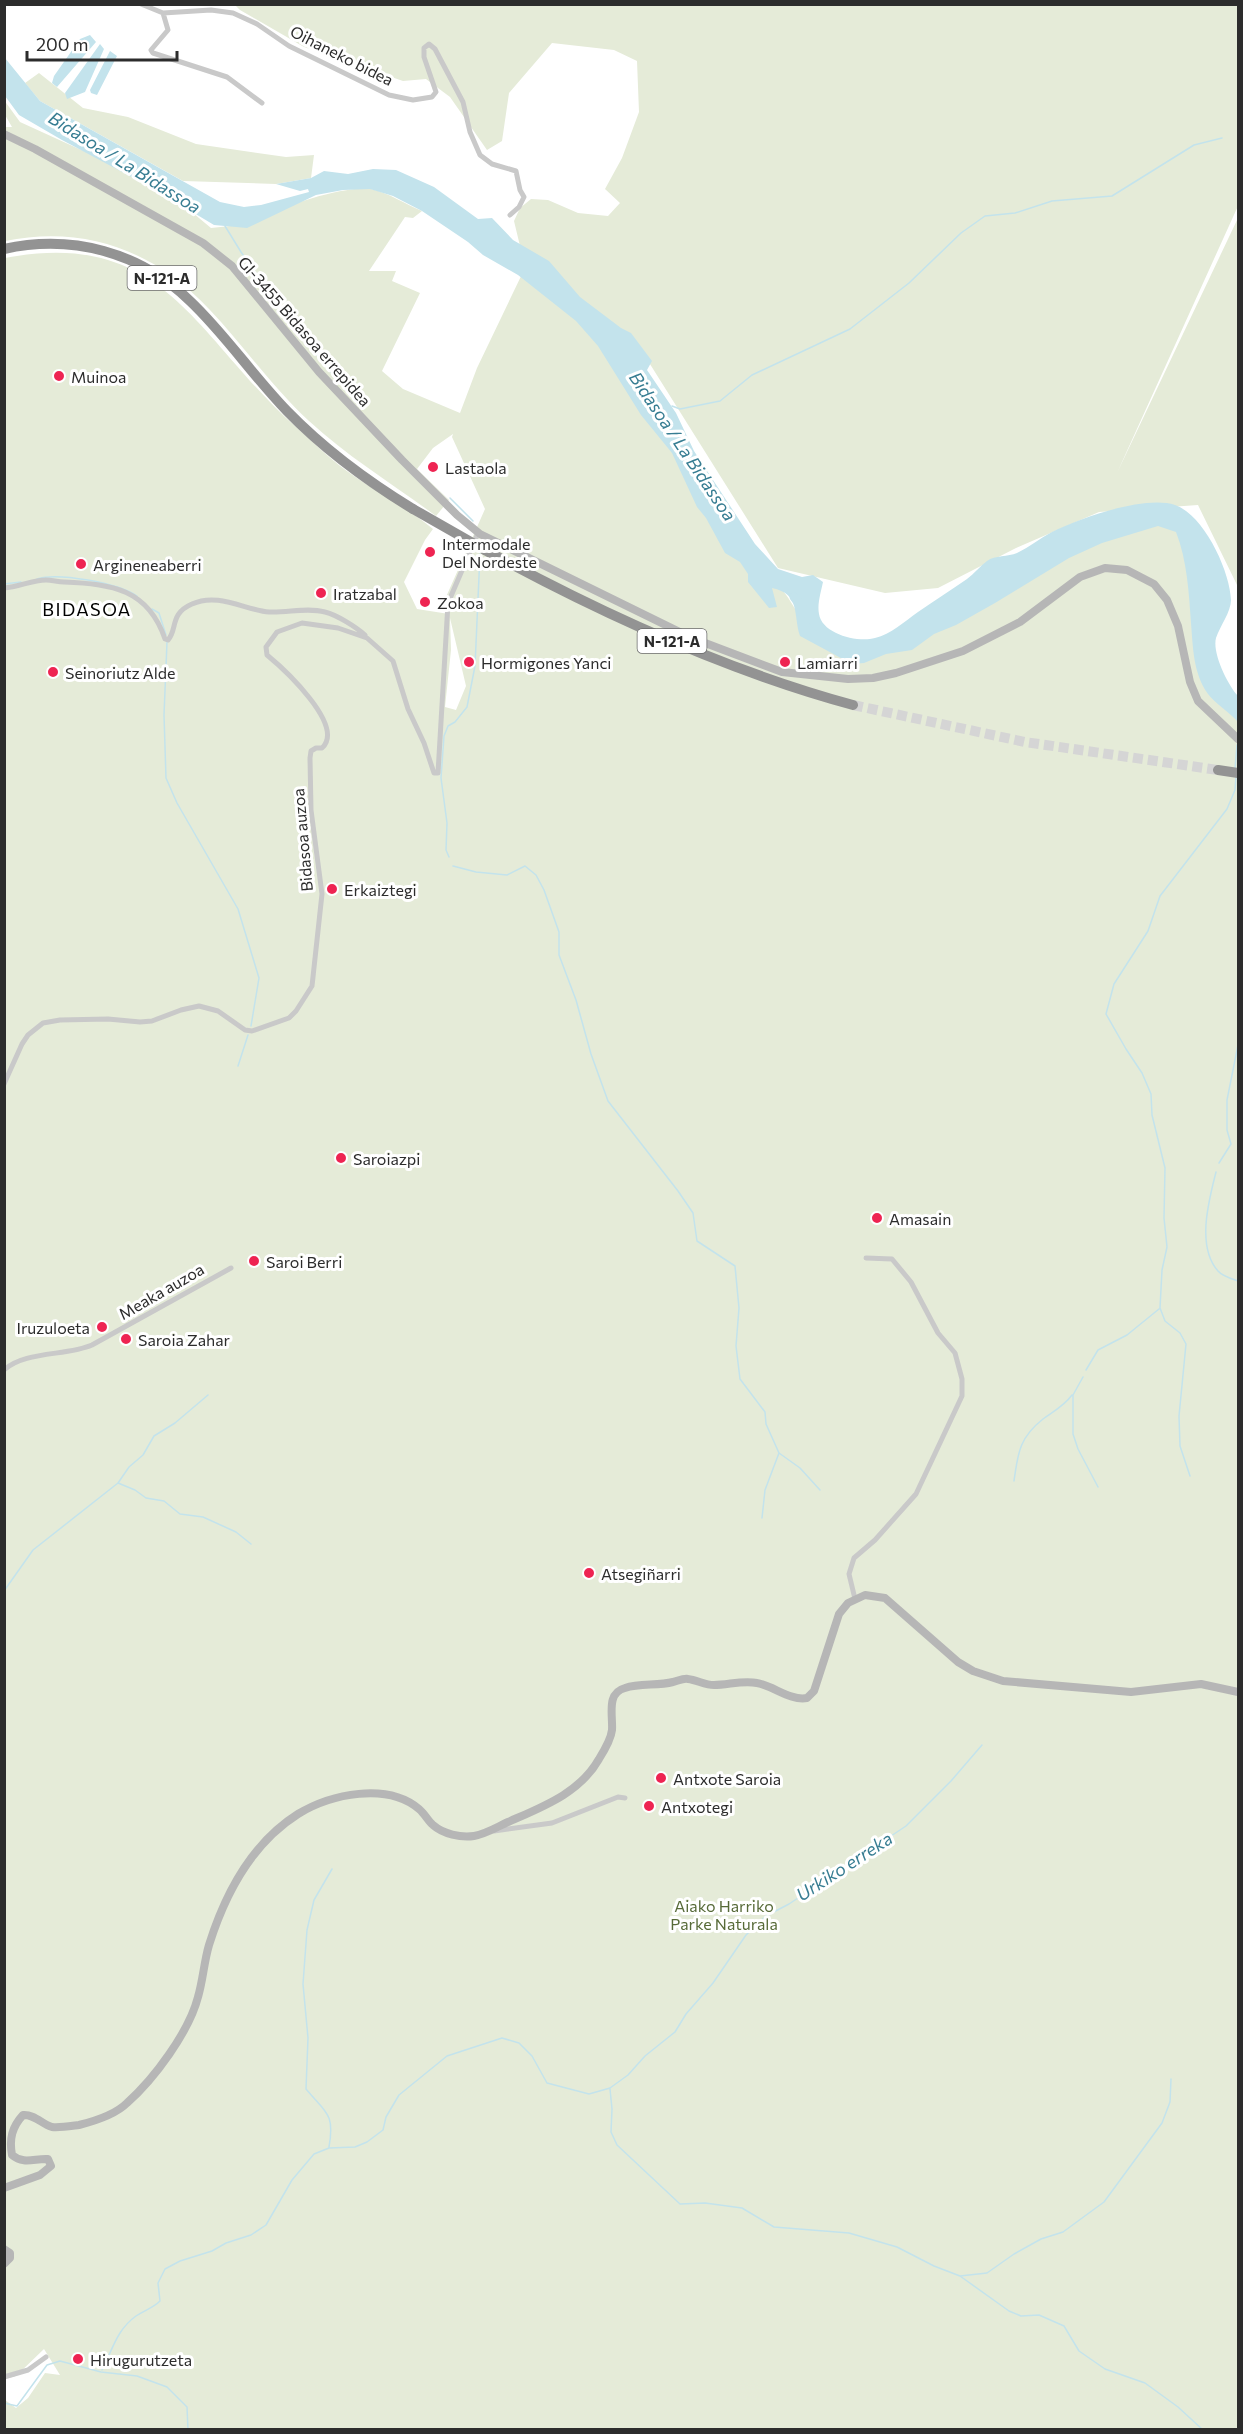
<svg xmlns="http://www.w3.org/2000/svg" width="1243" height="2434" viewBox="0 0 1243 2434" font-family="Commissioner,sans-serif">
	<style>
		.green { fill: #e5ebd8; fill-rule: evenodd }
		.water { fill: #c3e3ec }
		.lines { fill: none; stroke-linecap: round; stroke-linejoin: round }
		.stream { stroke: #c3e3ec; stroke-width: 1.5 }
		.river { stroke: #c3e3ec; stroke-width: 9 }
		.highway-tunnel { stroke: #d5d5d5; stroke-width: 10; stroke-dasharray: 10 5; stroke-linecap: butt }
		.street { stroke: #c9c9c9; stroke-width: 5 }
		.secondary { stroke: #b6b6b6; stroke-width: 8 }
		.highway { stroke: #939393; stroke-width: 10 }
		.highway-bridge { stroke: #939393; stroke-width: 10 }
		.poi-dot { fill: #ee2452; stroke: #fff; stroke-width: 2 }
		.labels { text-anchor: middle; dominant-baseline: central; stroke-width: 6; stroke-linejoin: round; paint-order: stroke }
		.shield { fill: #fff; stroke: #6b6b6b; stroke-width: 1.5 }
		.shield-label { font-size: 15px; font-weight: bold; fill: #2c2c2c }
		.street-label { font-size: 16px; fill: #2c2c2c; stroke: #fff }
		.poi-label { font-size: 16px; fill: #2c2c2c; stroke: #fff; text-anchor: start }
		.park-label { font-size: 16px; fill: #576a38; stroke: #fff }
		.water-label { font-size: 18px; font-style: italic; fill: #377d92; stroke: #fff }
		.neighbourhood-label { font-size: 18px; letter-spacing: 1.5px; fill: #000; stroke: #fff }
	</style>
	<rect width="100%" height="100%" fill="#fff"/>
	<path class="green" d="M235 5H1238V206L1117 473 1238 218V587L1198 505 1099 512 1016 548 938 588 885 593 778 568 638 345 582 303 520 246 514 221 520 208 531 199 548 200 578 213 608 216 620 203 605 189 622 158 639 112 637 61 614 50 552 43 509 93 502 141 487 150 450 97 426 79 403 81 304 47 240 10Z
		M39 73 83 108 128 117 196 144 286 157 314 155 311 178 276 184 183 181 40 101 25 83Z
		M4 100 20 122 101 159 148 185 193 213 211 228 230 226C262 215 340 184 371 189 389 193 405 204 422 211L413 218 405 217 369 271H396L392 281 420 293 382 371 403 389 460 413 477 368 524 270 563 291 783 591C793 602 803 627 813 634 821 640 852 648 863 651L1062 544 1175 518 1206 649 1238 704V2429H5V2400L16 2408 28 2398 45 2373 60 2375 44 2349 16 2376 5 2379V258C165 227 196 338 295 426 314 443 333 462 354 476 380 494 409 509 433 529L425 540 404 582 417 609 449 614 446 597 485 509 452 437 453 434 433 448 417 469 449 500 436 516C394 485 348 457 309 421 272 387 244 346 209 309 154 250 84 225 5 241V127H12L5 115ZM450 618 466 686 456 710 445 707 451 650Z"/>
	<path class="water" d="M90 35 96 42 57 87 52 83 54 76 80 39Z
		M100 44 104 49 85 92 67 99 65 93Z
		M110 51 117 56 97 95 91 93 90 90Z
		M5 58 40 101 220 202 244 207 261 205 309 192 308 189 300 191 276 184 311 178 324 171 348 174 373 169 396 170 434 187 478 219 492 218 513 240 549 261 580 297 621 328 631 333 652 361 647 370 676 413 694 451 755 544 778 569 802 577 813 575 823 582C821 592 817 604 819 614 822 634 858 643 875 638 891 634 904 622 918 612 934 601 951 590 967 579 974 574 980 566 987 561 995 555 1008 557 1017 553 1030 547 1040 538 1052 532 1080 518 1145 495 1175 505 1204 515 1230 571 1231 600 1231 612 1220 626 1216 638 1212 653 1228 685 1238 696V722C1230 713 1215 703 1208 694 1193 673 1193 647 1191 623 1189 593 1187 560 1176 532L1158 526 1102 543 1069 558 995 603 956 625 934 634 912 650 886 654 864 663 852 664 800 636C793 615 801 594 772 588L777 607 769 608 748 582V574L740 562 725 553 706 518 697 507 672 453 641 415 598 346 576 321 518 275 483 255 468 242 422 211 393 196 370 189 343 190 316 195 247 228 214 225 154 189 62 140 19 115 5 96Z"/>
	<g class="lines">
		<path class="stream" d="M225 226 241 252 289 321 345 389
			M672 406 680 409 720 401 752 375 850 329 909 283 961 233 985 216 1015 213 1052 201 1112 196 1194 145 1222 138
			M450 498 473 521
			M37 579C58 572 118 583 137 596
			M4 584 21 582
			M152 609 159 613 166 635
			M167 642 164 715 166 778 177 803 238 909 259 978 251 1026
			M1235 769 1237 745
			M449 857 446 850 447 823 441 778 444 736 448 726 455 722 467 707 475 666 480 554
			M453 866 476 872 507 875 525 866 536 875 544 890 559 932V955L576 1000 591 1054 608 1101 678 1191 693 1213 697 1241 735 1266 739 1308 736 1346 740 1379 765 1412 766 1424 779 1453 765 1490 762 1518
			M238 1066 248 1035
			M1219 1163 1231 1144 1227 1130V1100L1238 1045
			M1216 1172C1209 1200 1196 1246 1218 1271 1222 1276 1232 1279 1238 1281
			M1086 1370 1098 1350 1127 1335 1159 1309
			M1083 1377 1073 1395V1434L1078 1449 1098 1487
			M779 1453 800 1468 820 1490
			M1190 1476 1180 1446 1179 1416 1186 1344 1180 1333 1165 1321 1160 1308 1162 1270 1167 1247 1164 1218 1165 1168 1152 1115 1151 1094 1142 1073 1126 1049 1106 1014 1114 984 1148 931 1160 896 1227 809 1235 790 1236 777
			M1014 1481C1018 1453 1019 1438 1043 1419 1054 1411 1064 1406 1072 1395
			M118 1483 129 1467 143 1455 154 1436 175 1423 208 1395
			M4 1591 33 1550 118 1483 135 1490 146 1498 164 1501 180 1514 203 1517 236 1532 251 1544
			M610 2089 612 2109 611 2132 617 2145 680 2204 705 2203 742 2208 774 2227 849 2233 897 2247 934 2266 960 2276 1009 2311 1021 2316 1039 2315 1064 2326 1079 2351 1105 2369 1145 2383 1178 2407 1203 2430
			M329 2147C335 2113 326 2113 306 2089L308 2038 303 1984 307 1930 314 1900 332 1869
			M960 2276 987 2273 1014 2254 1041 2239 1063 2232 1104 2202 1162 2123 1170 2102 1171 2079
			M109 2355C116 2339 122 2326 136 2316 145 2310 153 2308 160 2301L158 2283 165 2269 180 2261 212 2251 226 2243 251 2235 266 2225 292 2180 314 2154 329 2148 355 2147 367 2142 383 2130 386 2117 399 2095 447 2056 502 2038 519 2043 532 2056 547 2083 589 2094 610 2088 628 2075 645 2056 675 2032 686 2014 713 1983 746 1935 766 1916 789 1904 906 1826 951 1781 982 1745
			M102 2370 107 2360
			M4 2403 17 2406 47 2365 60 2361 101 2372 137 2376 167 2387 187 2407 188 2430"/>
		<path class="river" d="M794 597 817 626"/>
		<path class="highway-tunnel" d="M853 705 1025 742 1218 770"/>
		<path class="street" d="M141 4 163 13 211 10 233 13 257 24 289 46 389 95 413 100 432 97 436 92 424 57V48L429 44 435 49 463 102 470 132 480 155 492 164 516 171 520 190 524 197 519 207 510 215
			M163 13 168 30 151 50 153 53 227 77 262 103
			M4 588C19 587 32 580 46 580 52 580 58 582 64 582 112 584 148 589 165 639L168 640C178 629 169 614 192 604 218 592 245 610 269 612 288 613 307 607 325 612 337 615 356 627 365 635
			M4 1084 22 1044 28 1035 43 1023 60 1020 108 1019 140 1022 152 1021 181 1010 199 1006 218 1011 245 1030 252 1031 289 1018 296 1011 312 986 322 894 311 810 310 758 311 751 316 748H322C346 726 284 669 267 655L266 647 277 632 302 623 338 628 367 638 393 661 408 709 424 743 434 773H438L448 603 478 533
			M4 1370C24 1351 67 1356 92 1345L231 1268
			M855 1599 849 1574 854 1558 875 1540 916 1494 962 1396V1379L955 1353 938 1333 911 1282 892 1259 866 1258
			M494 1831 552 1823 618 1797 625 1798
			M4 2377 28 2370 46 2357"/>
		<path class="secondary" d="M4 134 35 149 203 243 232 266 319 372 402 460 457 515 480 534 692 638 782 672 848 679 873 678 896 673 963 651 1020 622 1080 577 1105 568 1127 570 1154 584 1167 600 1178 626 1190 682 1198 701 1238 739
			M4 2188 40 2175 51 2166 48 2159C35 2158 24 2165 12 2155 9 2139 12 2127 23 2115 34 2114 42 2124 52 2127 59 2128 71 2126 79 2125 95 2121 115 2115 127 2103 154 2079 189 2032 198 1997 203 1980 204 1962 209 1945 225 1894 252 1843 298 1814 331 1794 387 1782 419 1809 425 1814 428 1821 433 1825 443 1834 461 1838 474 1836 486 1834 497 1827 508 1822 542 1807 580 1793 599 1759 604 1751 611 1739 612 1730 613 1715 606 1693 625 1688 640 1683 657 1686 673 1682 678 1681 683 1678 688 1679 697 1680 705 1685 714 1685 728 1685 743 1680 757 1683 774 1686 790 1701 807 1698L814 1691 839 1614 848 1603 865 1595 885 1598 958 1662 973 1671 1003 1681 1131 1692 1201 1684 1238 1692
			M4 2249 10 2253V2258L4 2264"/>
		<path class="highway" d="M4 249C72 234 140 252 190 301 225 334 253 376 287 411 324 449 367 481 413 509
			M485 550C602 614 724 670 853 705
			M1218 770 1238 773"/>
		<path class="highway-bridge" d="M413 509 485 550"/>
	</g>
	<g class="poi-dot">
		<circle cx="59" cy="376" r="6"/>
		<circle cx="433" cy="467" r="6"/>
		<circle cx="430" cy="552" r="6"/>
		<circle cx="81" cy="564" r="6"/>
		<circle cx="321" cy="593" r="6"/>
		<circle cx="425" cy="602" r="6"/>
		<circle cx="469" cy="662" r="6"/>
		<circle cx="785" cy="662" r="6"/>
		<circle cx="53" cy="672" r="6"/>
		<circle cx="332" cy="889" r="6"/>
		<circle cx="341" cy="1158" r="6"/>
		<circle cx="877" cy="1218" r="6"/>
		<circle cx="254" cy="1261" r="6"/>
		<circle cx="102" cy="1327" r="6"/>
		<circle cx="126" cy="1339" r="6"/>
		<circle cx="589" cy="1573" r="6"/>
		<circle cx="661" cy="1778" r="6"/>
		<circle cx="649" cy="1806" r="6"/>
		<circle cx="78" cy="2359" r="6"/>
	</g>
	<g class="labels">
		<g class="shield">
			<rect x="127.5" y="266" width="69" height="24" rx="4.5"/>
			<rect x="637.5" y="629" width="69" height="24" rx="4.5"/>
		</g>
		<g class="shield-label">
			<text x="162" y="278">N-121-A</text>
			<text x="672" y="641">N-121-A</text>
		</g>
		<g class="street-label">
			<text transform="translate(342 55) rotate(27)">Oihaneko bidea</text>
			<text transform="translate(305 331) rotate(49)">GI-3455 Bidasoa errepidea</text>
			<text transform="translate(302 840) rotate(-95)">Bidasoa auzoa</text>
			<text transform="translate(161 1291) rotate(-30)">Meaka auzoa</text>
		</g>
		<g class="poi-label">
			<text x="71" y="376">Muinoa</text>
			<text x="445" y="467">Lastaola</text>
			<text x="442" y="543">Intermodale<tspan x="442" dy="18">Del Nordeste</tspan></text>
			<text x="93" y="564">Argineneaberri</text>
			<text x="333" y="593">Iratzabal</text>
			<text x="437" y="602">Zokoa</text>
			<text x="481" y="662">Hormigones Yanci</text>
			<text x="797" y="662">Lamiarri</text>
			<text x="65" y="672">Seinoriutz Alde</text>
			<text x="344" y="889">Erkaiztegi</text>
			<text x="353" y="1158">Saroiazpi</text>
			<text x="889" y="1218">Amasain</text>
			<text x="266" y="1261">Saroi Berri</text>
			<text x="90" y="1327" text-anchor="end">Iruzuloeta</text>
			<text x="138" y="1339">Saroia Zahar</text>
			<text x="601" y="1573">Atsegiñarri</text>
			<text x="673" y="1778">Antxote Saroia</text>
			<text x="661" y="1806">Antxotegi</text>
			<text x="90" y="2359">Hirugurutzeta</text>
		</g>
		<g class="park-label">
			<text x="724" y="1905">Aiako Harriko<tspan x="724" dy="18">Parke Naturala</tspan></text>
		</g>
		<g class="water-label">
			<text transform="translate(125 162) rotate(32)">Bidasoa / La Bidassoa</text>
			<text transform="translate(683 446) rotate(56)">Bidasoa / La Bidassoa</text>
			<text transform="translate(844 1866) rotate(-33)">Urkiko erreka</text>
		</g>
		<g class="neighbourhood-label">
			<text x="87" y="609">BIDASOA</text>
		</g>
	</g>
	<rect width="1243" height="2434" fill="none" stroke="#2c2c2c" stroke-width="12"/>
	<path d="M27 51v9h150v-9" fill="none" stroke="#2c2c2c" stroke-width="3"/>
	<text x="36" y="51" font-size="18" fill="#2c2c2c" stroke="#ffffff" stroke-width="4.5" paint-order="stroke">200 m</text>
</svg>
